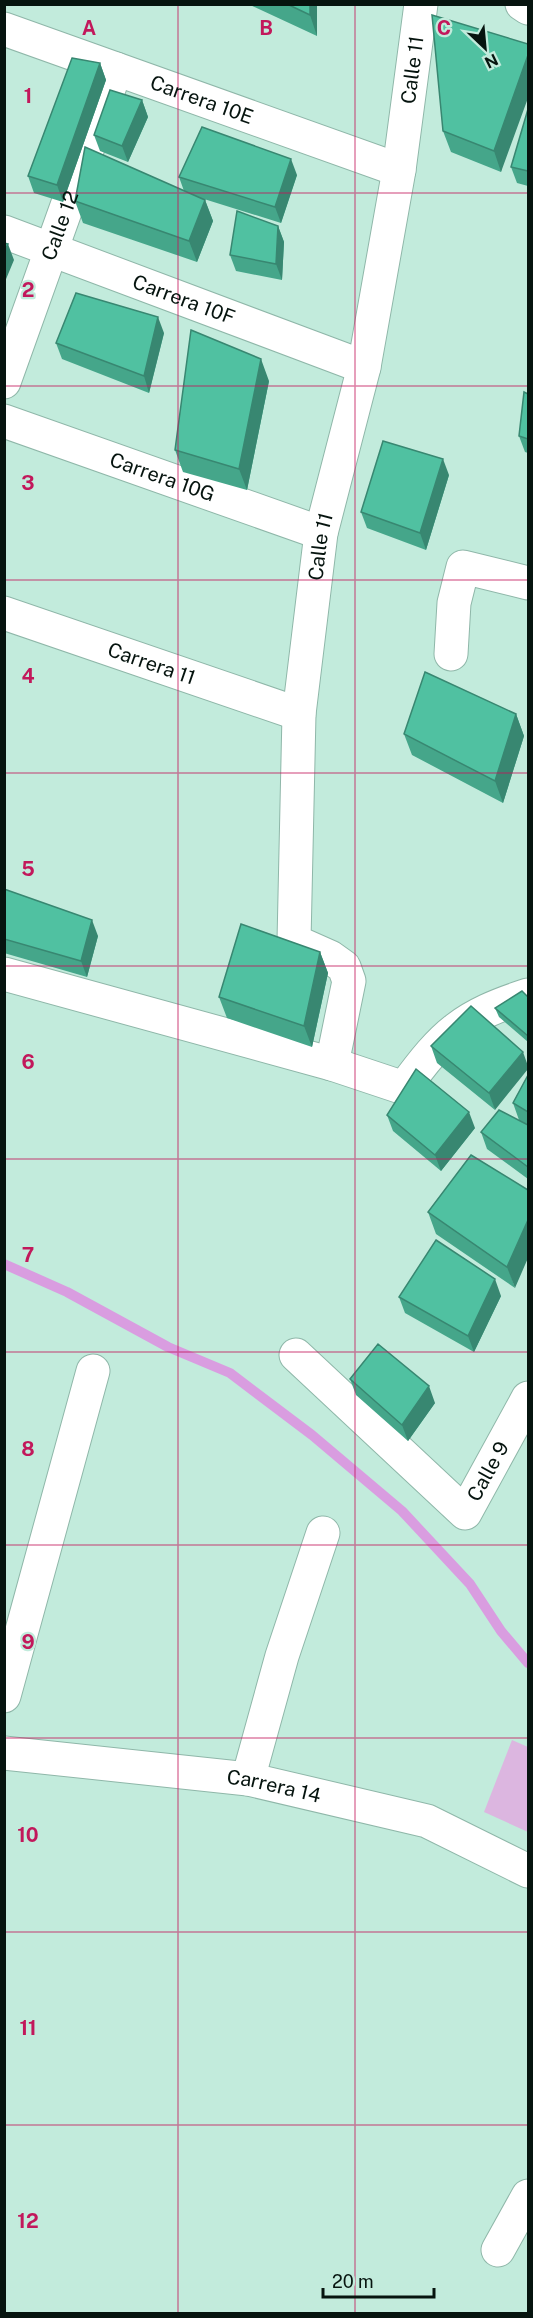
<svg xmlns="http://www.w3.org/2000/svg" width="533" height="2318" viewBox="0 0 533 2318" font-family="'Public Sans',sans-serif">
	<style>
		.green { fill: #dcb6e0 }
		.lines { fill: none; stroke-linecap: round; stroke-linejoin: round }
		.stream { stroke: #d99de0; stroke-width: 10 }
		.street-casing { stroke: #8fb7a9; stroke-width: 35 }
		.street { stroke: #fff; stroke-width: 33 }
		.wall { fill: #45a68a }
		.shaded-wall { fill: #388771 }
		.building { fill: #50c1a1; stroke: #388771; stroke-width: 1.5 }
		.grid { fill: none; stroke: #c2185b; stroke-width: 1.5; stroke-opacity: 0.55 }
		.labels { text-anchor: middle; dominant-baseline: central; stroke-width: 4.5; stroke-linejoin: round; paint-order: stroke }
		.street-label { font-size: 20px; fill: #06140f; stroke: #c2ebdc }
		.grid-label { font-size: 20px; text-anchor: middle; font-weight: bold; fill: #c2185b; stroke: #c2ebdc; stroke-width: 4.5; stroke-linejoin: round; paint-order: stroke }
	</style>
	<rect width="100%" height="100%" fill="#c2ebdc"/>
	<path class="green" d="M512 1740 528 1747V1832L484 1812Z"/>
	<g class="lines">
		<path class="stream" d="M4 1264 67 1292 168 1347 230 1373 312 1435 402 1511 470 1584 501 1631 528 1663"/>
		<defs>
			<g id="street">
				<path d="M522 4 528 8"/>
				<path id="s1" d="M4 29 399 170"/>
				<path id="s2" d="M4 232 364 367"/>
				<path id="s3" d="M4 382 116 69"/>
				<path id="s4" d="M4 421 321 533"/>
				<path id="s5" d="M4 613 299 714"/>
				<path d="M451 654 454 603 463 567 528 583"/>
				<path d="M4 974 332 1064 404 1088C444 1033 463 1016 528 995"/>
				<path id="s6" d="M332 1064 349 981 344 967 330 957 294 941 299 714 321 533 364 367 399 170 421 4"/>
				<path id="s7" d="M296 1355 465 1513 528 1398"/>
				<path d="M4 1696 93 1371"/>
				<path id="s8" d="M4 1753 248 1779 427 1821 528 1871"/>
				<path d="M248 1779 282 1656 323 1533"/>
				<path d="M498 2250 528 2196"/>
			</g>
		</defs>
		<use href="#street" class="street-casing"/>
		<use href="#street" class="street"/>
	</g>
	<path class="wall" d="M248 4H317V36Z
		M528 44 501 172 451 152 443 131Z
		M100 63 106 80 63 202 34 193 28 176Z
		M142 100 148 117 128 162 100 151 94 135Z
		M528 109V186L517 183 511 167Z
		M297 175 281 223 204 199 205 200 213 221 197 262 83 223 75 201 184 191 179 177Z
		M278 226 284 242 282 280 236 271 230 255Z
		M164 333 149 393 62 359 56 343Z
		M269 381 247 490 183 472 175 450Z
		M528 394V453L525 452 519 436Z
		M449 475 426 550 367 528 361 512Z
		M516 714 524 736 503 803 412 755 404 734Z
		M4 889 98 936 87 977 4 953Z
		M320 952 328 973 312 1047 227 1018 219 997Z
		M528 997V1042L499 1017 495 1008Z
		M471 1006 495 1110 437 1063 431 1046Z
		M528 1075V1179L487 1149 481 1132 519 1120 513 1103Z
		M387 1115 475 1128 441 1171 393 1131Z
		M471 1155 515 1288 436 1234 428 1212Z
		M501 1296 474 1352 405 1313 399 1297Z
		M350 1379 435 1403 408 1441 356 1395Z"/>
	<path class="shaded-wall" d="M310 4H317V36L310 15Z
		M528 55V98L501 172 494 151Z
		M100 63 106 80 63 202 57 185Z
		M142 100 148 117 128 162 122 146Z
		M291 159 297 175 281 223 275 207Z
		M205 200 213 221 197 262 189 241Z
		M278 226 284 242 282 280 276 264Z
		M8 244 14 260 4 284V252Z
		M158 317 164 333 149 393 144 376Z
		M261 359 269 381 247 490 239 469Z
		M443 459 449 475 426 550 420 533Z
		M516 714 524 736 503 803 495 781Z
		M92 920 98 936 87 977 81 961Z
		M320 952 328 973 312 1047 304 1026Z
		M523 1052 528 1066V1069L495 1110 489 1093Z
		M469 1112 475 1128 441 1171 435 1155Z
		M528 1220V1258L515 1288 507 1267Z
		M495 1279 501 1296 474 1352 468 1336Z
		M429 1386 435 1403 408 1441 402 1425Z"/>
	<path class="building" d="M287 4H310V15Z
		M432 15 528 44V55L494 151 443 131Z
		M72 58 100 63 57 185 28 176Z
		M110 90 142 100 122 146 94 135Z
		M528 109V171L511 167Z
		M202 127 291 159 275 207 179 177Z
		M85 147 205 200 189 241 75 201Z
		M237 211 278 226 276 264 230 255Z
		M4 243 8 244 4 252Z
		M76 293 158 317 144 376 56 343Z
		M191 330 261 359 239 469 175 450Z
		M524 392 528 394V439L519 436Z
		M383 441 443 459 420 533 361 512Z
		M425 672 516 714 495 781 404 734Z
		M4 889 92 920 81 961 4 939Z
		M241 924 320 952 304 1026 219 997Z
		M522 991 528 997V1036L495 1008Z
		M471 1006 523 1052 489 1093 431 1046Z
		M416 1069 469 1112 435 1155 387 1115Z
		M528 1075V1112L513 1103Z
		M499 1110 528 1125V1167L481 1132Z
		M471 1155 528 1190V1220L507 1267 428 1212Z
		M436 1240 495 1279 468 1336 399 1297Z
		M378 1344 429 1386 402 1425 350 1379Z"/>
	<path class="grid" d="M178 4V2314M355 4V2314M4 193H528M4 386H528M4 580H528M4 773H528M4 966H528M4 1159H528M4 1352H528M4 1545H528M4 1738H528M4 1932H528M4 2125H528"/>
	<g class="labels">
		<g class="street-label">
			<text stroke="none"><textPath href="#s6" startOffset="1038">Calle 11</textPath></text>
			<text stroke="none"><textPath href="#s1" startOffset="210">Carrera 10E</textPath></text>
			<text stroke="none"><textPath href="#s3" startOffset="166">Calle 12</textPath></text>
			<text stroke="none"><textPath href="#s2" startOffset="192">Carrera 10F</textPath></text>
			<text stroke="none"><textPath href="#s4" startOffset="168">Carrera 10G</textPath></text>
			<text stroke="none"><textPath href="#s6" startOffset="552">Calle 11</textPath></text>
			<text stroke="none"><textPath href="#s5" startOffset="156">Carrera 11</textPath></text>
			<text stroke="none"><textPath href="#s7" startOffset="279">Calle 9</textPath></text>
			<text stroke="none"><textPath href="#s8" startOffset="272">Carrera 14</textPath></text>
		</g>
	</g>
	<g class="grid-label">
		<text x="89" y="35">A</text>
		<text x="266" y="35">B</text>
		<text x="444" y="35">C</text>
		<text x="28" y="103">1</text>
		<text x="28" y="297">2</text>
		<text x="28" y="490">3</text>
		<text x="28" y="683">4</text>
		<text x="28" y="876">5</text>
		<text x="28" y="1069">6</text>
		<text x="28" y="1262">7</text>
		<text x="28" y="1456">8</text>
		<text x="28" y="1649">9</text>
		<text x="28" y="1842">10</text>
		<text x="28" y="2035">11</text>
		<text x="28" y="2228">12</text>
	</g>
	<rect width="533" height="2318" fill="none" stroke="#06140f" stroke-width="12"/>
	<g transform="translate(485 48) rotate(154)" stroke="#c2ebdc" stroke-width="4.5" paint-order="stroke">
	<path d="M0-4.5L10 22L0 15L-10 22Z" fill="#06140f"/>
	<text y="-9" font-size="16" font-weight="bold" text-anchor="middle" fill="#06140f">N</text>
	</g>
	<path d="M323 2288v9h111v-9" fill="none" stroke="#06140f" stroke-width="3"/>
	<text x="332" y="2288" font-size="18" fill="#06140f" stroke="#c2ebdc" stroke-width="4.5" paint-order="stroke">20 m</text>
</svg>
